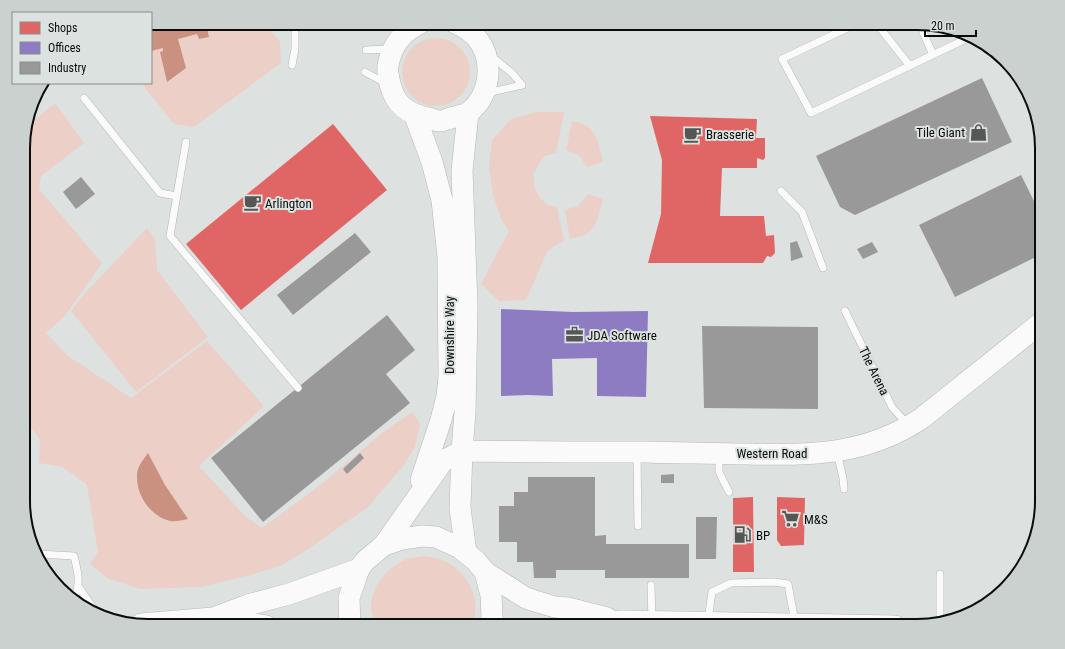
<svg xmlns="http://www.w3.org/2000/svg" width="1065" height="649" viewBox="0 0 1065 649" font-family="'Roboto Condensed',sans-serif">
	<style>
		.green { fill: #ecd0c7 }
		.water { fill: #ca9180 }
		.shops { fill: #e06666 }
		.offices { fill: #8e7cc3 }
		.industry { fill: #999 }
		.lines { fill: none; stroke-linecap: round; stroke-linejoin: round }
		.lane-casing { stroke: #b5b8b6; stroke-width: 8 }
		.secondary-casing { stroke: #b5b8b6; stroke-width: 22 }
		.lane { stroke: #fafafa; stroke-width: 7 }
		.secondary { stroke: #fafafa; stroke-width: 21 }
		.labels { text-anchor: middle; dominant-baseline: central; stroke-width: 4; stroke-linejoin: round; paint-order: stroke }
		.poi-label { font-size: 13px; fill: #0b0d0c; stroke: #dce2df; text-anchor: start }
		.street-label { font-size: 13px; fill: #0b0d0c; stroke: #dce2df }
		.rim { fill: none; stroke: #0b0d0c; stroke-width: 2 }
	</style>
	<rect width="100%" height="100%" fill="#dde1df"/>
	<path class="green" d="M151 23H265L280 42 281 63 194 127 174 124 141 83H151Z
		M402 72a34 34 0 1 1 68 0a34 34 0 1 1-68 0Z
		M55 103 84 143 41 176 39 189 102 263 65 316 46 333 68 356 131 398 207 341 264 406 199 466 245 516 262 528 319 486 382 433 412 412 420 424 415 447 403 466 368 507 307 550 282 565 251 575 201 587 140 589 107 578 90 564 98 552 87 485 63 467 39 463 40 439 24 418V132L25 127Z
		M536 112H564L556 153 544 156 533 174 535 189 540 198 548 205 557 207 564 241 554 246 547 252 526 300 499 301 481 284 509 231 502 221 493 195 489 166 492 140 511 119Z
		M572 121C597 125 598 140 603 162L587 167 579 155 566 150Z
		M588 194 603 199C597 222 596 235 570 239L565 210 578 206Z
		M147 228 155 239 157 270 208 337 136 392 71 311 85 293Z
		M426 556C432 558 439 558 444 561 464 570 478 592 475 614 475 618 473 622 472 626H375C374 621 372 615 371 610 370 588 387 567 407 559 413 557 420 557 426 556Z"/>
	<path class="water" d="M151 23H206L209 37 199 39 197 34 178 39 186 68 167 82 160 52 163 51V48L151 51Z
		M148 453 165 485 188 519C183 520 175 522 170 521 150 516 136 495 137 475 137 467 143 460 148 453Z"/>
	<path class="shops" d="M650 116 757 119 756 138H765V158L763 160 757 158V168H722L720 216H764L766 236 774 235 775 253 771 257 767 256 763 263H648L661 214 662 160Z
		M333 124 387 190 241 310 186 244Z
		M753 497 754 572H733V498Z
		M777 497 805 498 804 545 781 546 777 540Z"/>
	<path class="offices" d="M501 309 573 312 648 311 646 397 597 396V358L552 359 553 396 527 395 501 396Z"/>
	<path class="industry" d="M982 78 1012 142 855 215 840 207 816 156Z
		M1021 175 1042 217V254L955 297 919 225Z
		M81 177 95 194 76 209 63 192Z
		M355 233 371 252 293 315 277 295Z
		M797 241 803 257 791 261 790 243Z
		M872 242 878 252 863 259 857 249Z
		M387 315 415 350 386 374 410 403 263 522 211 458Z
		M702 326 818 327V409L704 408Z
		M1035 430H1042V509L1034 535Z
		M360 453 364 458 347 474 343 469Z
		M674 474V483H661V475Z
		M528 477H595V536L606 535V544H689V578H605V570H556V578H534L533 562H517V542H499V506H514V492H528Z
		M696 517H717L716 559H696Z"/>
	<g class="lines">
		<defs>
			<path id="lane" d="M858 23 782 59 811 113 970 37
				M876 23 910 66
				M919 23 933 55
				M366 50 389 49
				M292 65 295 49V33
				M365 72 385 83
				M487 93 522 85 512 73 491 56
				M84 98 160 193 177 196
				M186 142 170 236 298 388
				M781 191 802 212 823 268
				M845 311 892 407 907 424
				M837 452 843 478 844 489
				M637 454 638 526
				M719 456V472L729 492
				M38 554 74 556C78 572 81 583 74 599
				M651 585 652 621
				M79 587 93 608 100 613
				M708 620 712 592 731 583 774 582 788 584 795 622
				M940 621V574"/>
			<path id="secondary" d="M421 23C403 31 391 46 388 66 387 73 389 78 390 84 395 105 408 114 428 118 432 119 436 121 440 121 444 121 450 118 454 117 459 116 465 115 469 112 490 96 494 62 479 41 473 32 464 27 455 23
				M415 116 432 162 442 200 448 257 449 377 447 396 441 420 421 480
				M384 545 443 461 462 451C497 451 533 452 568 452 594 452 621 452 647 452 678 453 710 453 741 454 808 455 864 457 922 418L1042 322
				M466 552 460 508 462 451 465 412 467 305 462 171 468 113
				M485 572 526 598 535 601 555 607 568 608 607 618
				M213 618 248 605 289 594 359 569
				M141 624 213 618 266 626
				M350 626 349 598 359 569 365 561 384 545 402 539 422 536 436 537 460 548 476 561 485 572 491 595 492 618 491 626
				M572 626 621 621 895 626"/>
		</defs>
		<use href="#lane" class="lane-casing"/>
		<use href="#secondary" class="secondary-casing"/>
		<use href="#lane" class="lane"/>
		<use href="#secondary" class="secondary"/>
	</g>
	<defs>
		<symbol id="shop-bare" viewBox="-9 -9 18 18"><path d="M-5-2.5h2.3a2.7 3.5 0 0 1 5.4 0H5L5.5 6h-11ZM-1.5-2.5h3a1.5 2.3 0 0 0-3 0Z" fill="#545756" stroke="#dce2df" stroke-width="2.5" paint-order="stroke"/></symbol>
		<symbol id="cafe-bare" viewBox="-9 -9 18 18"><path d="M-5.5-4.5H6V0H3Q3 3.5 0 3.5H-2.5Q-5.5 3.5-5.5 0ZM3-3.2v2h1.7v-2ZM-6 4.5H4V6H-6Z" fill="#545756" stroke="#dce2df" stroke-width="2.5" paint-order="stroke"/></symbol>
		<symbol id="office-bare" viewBox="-9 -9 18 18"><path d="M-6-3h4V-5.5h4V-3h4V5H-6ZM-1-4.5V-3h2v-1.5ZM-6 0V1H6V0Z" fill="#545756" stroke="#dce2df" stroke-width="2.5" paint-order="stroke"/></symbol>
		<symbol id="supermarket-bare" viewBox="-9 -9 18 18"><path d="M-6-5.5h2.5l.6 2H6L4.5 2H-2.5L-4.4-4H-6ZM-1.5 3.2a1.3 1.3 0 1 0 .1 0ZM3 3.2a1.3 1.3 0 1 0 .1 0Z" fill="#545756" stroke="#dce2df" stroke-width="2.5" paint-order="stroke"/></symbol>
		<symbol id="fuel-bare" viewBox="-9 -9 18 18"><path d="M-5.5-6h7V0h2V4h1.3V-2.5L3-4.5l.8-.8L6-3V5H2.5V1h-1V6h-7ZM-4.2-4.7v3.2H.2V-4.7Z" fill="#545756" stroke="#dce2df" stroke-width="2.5" paint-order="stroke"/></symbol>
	</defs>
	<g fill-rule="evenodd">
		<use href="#shop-bare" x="966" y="120" width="25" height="25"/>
		<use href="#cafe-bare" x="680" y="122" width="25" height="25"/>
		<use href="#cafe-bare" x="240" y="190" width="25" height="25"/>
		<use href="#office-bare" x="562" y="322" width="25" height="25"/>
		<use href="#supermarket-bare" x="778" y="506" width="25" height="25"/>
		<use href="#fuel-bare" x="730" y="522" width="25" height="25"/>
	</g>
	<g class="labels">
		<g class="poi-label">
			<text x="965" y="132" text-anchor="end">Tile Giant</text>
			<text x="706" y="134">Brasserie</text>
			<text x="265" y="203">Arlington</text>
			<text x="587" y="335">JDA Software</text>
			<text x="804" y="519">M&amp;S</text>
			<text x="756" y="535">BP</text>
		</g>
		<g class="street-label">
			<text transform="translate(449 335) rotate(-90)">Downshire Way</text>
			<text transform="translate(874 371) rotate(64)">The Arena</text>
			<text x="772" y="453">Western Road</text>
		</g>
	</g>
	<path d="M0 0H1065V649H0ZM148 30H917A118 118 0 0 1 1035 148V501A118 118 0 0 1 917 619H148A118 118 0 0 1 30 501V148A118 118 0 0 1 148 30Z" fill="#cbd1ce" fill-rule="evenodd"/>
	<path class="rim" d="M148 30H917A118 118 0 0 1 1035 148V501A118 118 0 0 1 917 619H148A118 118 0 0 1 30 501V148A118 118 0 0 1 148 30Z"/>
	<rect x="12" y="12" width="140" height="72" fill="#dce2df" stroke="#888d8b"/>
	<rect x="20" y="22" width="20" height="12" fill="#e06666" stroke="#888d8b"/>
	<text x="48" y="32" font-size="12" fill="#0b0d0c">Shops</text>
	<rect x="20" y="42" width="20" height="12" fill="#8e7cc3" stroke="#888d8b"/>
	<text x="48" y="52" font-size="12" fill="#0b0d0c">Offices</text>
	<rect x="20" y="62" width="20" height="12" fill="#999999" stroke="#888d8b"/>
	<text x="48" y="72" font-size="12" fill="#0b0d0c">Industry</text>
	<path d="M925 30v6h51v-6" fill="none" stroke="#0b0d0c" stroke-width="2"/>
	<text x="931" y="30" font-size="12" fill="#0b0d0c" stroke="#dce2df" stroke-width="3" paint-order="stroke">20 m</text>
</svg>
